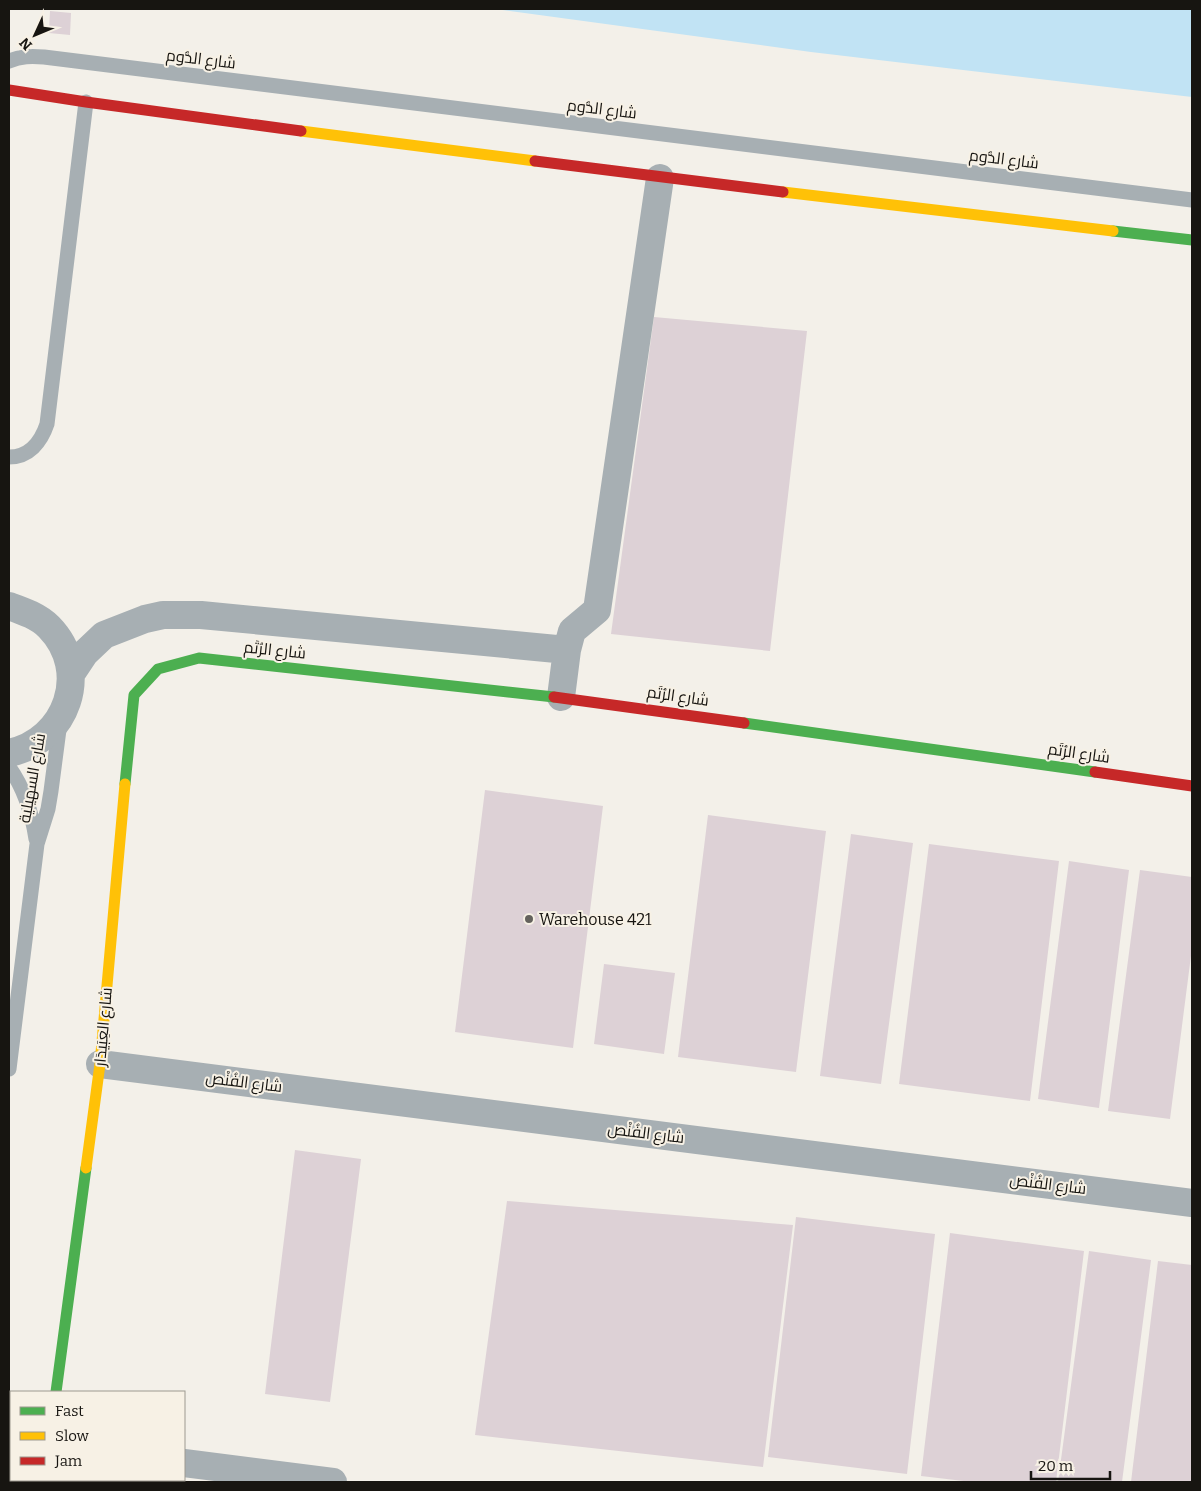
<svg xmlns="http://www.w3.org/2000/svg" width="1201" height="1491" viewBox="0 0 1201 1491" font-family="Bitter,Cairo,serif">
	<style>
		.water { fill: #c1e3f4 }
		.building { fill: #ddd1d6 }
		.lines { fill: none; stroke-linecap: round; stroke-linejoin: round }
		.lane { stroke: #a7afb3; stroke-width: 15 }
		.street { stroke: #a7afb3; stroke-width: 28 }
		.fast { stroke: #4caf50; stroke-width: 11 }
		.slow { stroke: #ffc107; stroke-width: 11 }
		.jam { stroke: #c62828; stroke-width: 11 }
		.poi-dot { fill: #64625d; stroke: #f7f1e5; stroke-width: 2 }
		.labels { text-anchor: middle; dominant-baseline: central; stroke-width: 4; stroke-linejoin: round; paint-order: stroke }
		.street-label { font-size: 16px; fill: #171511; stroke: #f7f1e5 }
		.poi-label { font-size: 16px; fill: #171511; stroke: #f7f1e5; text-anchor: start }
	</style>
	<rect width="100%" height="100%" fill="#f3f0e9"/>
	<path class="water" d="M495 9H1192V97L811 52Z"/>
	<path class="building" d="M50 11 71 13 70 35 49 33Z
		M654 317 807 331 770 651 611 634Z
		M485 790 603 806 573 1048 455 1032Z
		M708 815 826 831 796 1072 678 1057Z
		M851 834 913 843 881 1084 820 1076Z
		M929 844 1059 861 1030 1101 899 1084Z
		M1069 861 1129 870 1099 1108 1038 1099Z
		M1140 870 1192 877V948L1170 1119 1108 1111Z
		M604 964 675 973 664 1054 594 1044Z
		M295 1150 361 1159 330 1402 265 1394Z
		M507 1201 793 1225 763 1467 475 1435Z
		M796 1217 935 1234 907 1474 768 1457Z
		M950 1233 1084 1251 1056 1482H972L921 1476Z
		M1089 1251 1151 1260 1122 1482H1058Z
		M1158 1261 1192 1265V1482H1131Z"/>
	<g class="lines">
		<path class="lane" d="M9 61C21 56 31 56 44 57L1192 200
			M9 457C29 457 41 442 47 424L86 102
			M9 767C24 788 32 813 36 839
			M9 1069 37 844 48 809 51 791 60 722"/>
		<path class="street" d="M9 606C23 611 38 616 49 627 92 671 67 741 9 753
			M71 674 85 653 104 635 145 619 163 615H201L567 650
			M561 697 567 650 572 631 597 610 660 178
			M100 1064 1192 1203
			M184 1463 333 1482
			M45 1482V1480"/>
		<path class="fast" d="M1113 231 1192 240
			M744 723 1095 772
			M125 784 134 695 158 669 199 658 554 697
			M56 1392 86 1168"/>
		<path class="slow" d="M301 131 535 161
			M783 192 1113 231
			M86 1168 100 1064 125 784"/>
		<path class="jam" d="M9 90 86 102 301 131
			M535 161 783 192
			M554 697 744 723
			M1095 772 1192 786"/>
	</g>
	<circle class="poi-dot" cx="529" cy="919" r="5"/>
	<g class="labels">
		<g class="street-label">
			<text transform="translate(201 59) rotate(7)">شارع الدُّوم</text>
			<text transform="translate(602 109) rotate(7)">شارع الدُّوم</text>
			<text transform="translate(1004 159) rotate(7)">شارع الدُّوم</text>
			<text transform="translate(275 650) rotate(6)">شارع الرُتَم</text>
			<text transform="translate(678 696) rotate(8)">شارع الرُتَم</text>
			<text transform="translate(1079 753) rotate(8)">شارع الرُتَم</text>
			<text transform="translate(32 778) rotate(-80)">شارع السهيلية</text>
			<text transform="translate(103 1027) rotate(-85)">شارع العِبَيدَار</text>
			<text transform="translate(244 1082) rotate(7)">شارع الفُنْص</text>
			<text transform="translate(646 1133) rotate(7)">شارع الفُنْص</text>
			<text transform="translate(1048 1184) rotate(7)">شارع الفُنْص</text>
		</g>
		<g class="poi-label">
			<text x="539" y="919">Warehouse 421</text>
		</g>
	</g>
	<rect width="1201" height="1491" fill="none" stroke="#171511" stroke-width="20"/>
	<rect x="10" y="1391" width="175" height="90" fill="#f7f1e5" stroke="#9d9990"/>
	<rect x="20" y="1407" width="25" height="8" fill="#4caf50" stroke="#9d9990"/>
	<text x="55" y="1416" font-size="15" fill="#171511">Fast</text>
	<rect x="20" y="1432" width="25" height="8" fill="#ffc107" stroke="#9d9990"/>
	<text x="55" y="1441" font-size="15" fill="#171511">Slow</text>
	<rect x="20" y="1457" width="25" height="8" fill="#c62828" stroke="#9d9990"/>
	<text x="55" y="1466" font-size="15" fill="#171511">Jam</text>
	<g transform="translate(35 35) rotate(226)" stroke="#f7f1e5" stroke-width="4" paint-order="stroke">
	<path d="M0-4L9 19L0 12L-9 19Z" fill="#171511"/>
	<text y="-8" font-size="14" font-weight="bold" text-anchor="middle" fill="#171511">N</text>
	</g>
	<path d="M1031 1471v8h79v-8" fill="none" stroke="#171511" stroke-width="2.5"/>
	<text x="1038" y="1471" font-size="15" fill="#171511" stroke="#f7f1e5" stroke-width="4" paint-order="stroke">20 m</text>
</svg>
